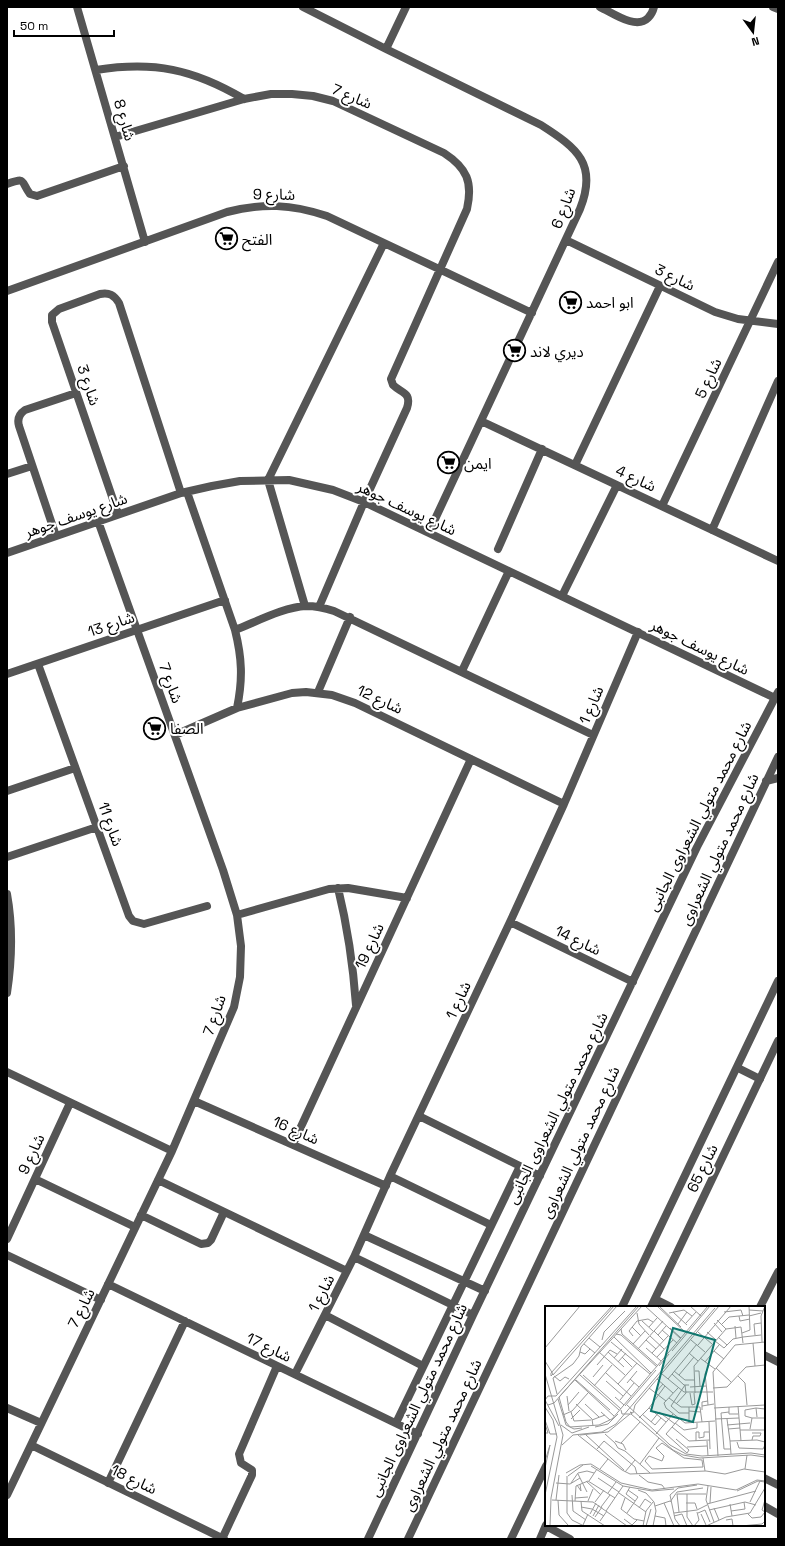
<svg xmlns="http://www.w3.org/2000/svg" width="785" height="1546" viewBox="0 0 785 1546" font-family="'Space Grotesk','Noto Sans Arabic',sans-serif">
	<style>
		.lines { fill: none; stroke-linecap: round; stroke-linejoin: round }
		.minor { stroke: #555; stroke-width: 8 }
		.tertiary { stroke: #555; stroke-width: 8 }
		.labels { text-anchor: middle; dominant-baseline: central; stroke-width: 4; stroke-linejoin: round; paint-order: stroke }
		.street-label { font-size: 15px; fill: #000; stroke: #fff }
		.poi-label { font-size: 15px; fill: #000; stroke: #fff; text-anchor: start }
		.inset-road { fill: none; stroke: #999; stroke-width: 1 }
		.view { fill: #0f766e; fill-opacity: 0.15; stroke: #0f766e; stroke-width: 2 }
		.inset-edge { fill: none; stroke: #000; stroke-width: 2 }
	</style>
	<rect width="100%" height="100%" fill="#fff"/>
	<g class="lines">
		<path class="minor" d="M77 7 145 242
			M303 7 386 49 541 125C577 148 598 164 580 209L429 532
			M600 7C613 13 636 30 648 18 651 15 653 11 654 7
			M773 7 778 9
			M386 49 406 7
			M96 70C154 61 193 69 244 99
			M115 137 244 99 271 94H292L313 96 333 101 444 153C467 168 473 182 467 209L391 379 393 385C401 393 412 392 407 408L364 502 319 607
			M7 184C27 177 20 181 30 194L37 196 124 166
			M566 240 715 312 738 319 778 324
			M7 291 227 212C263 203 291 204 327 216L532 313
			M481 421 778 561
			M575 465 660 286
			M7 474 32 466
			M187 492 235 630C242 658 243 679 237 708
			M662 506 778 262
			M118 514 52 322V315L59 309 100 294C109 292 114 295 119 303L181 493
			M712 530 778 381
			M56 536 19 426C17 419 19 414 25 410L76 393
			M498 549 542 449
			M7 553 181 493 212 486 240 481 289 480 333 490 364 502 775 698
			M562 596 617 485
			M305 606 268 480 384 243
			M235 630C256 622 284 607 306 606 316 606 325 608 334 611L593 735
			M38 664 129 916 133 921 144 924 207 906
			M462 671 509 571
			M7 674 225 600
			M318 692 350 617
			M175 735 237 708 292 693 306 692 332 695 355 703 564 804
			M7 791 75 768
			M7 857 97 827
			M338 888C348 929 353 963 356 1005
			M7 894C13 927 12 960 7 993
			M237 915 329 889 348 888 407 898
			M510 922 633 982
			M7 1072 172 1151
			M194 1101 386 1186
			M419 1116 540 1176
			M293 1144 471 759
			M390 1176 491 1225
			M35 1179 135 1227
			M158 1180 347 1271
			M141 1215 201 1244 208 1243 211 1240 224 1212
			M364 1235 485 1291
			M7 1239 70 1103
			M7 1255 101 1300
			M354 1257 473 1315
			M108 1284 418 1434
			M655 1299 671 1307
			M651 1307 778 1041
			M760 1307 778 1272
			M325 1315 423 1366
			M764 1355 778 1362
			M295 1374 354 1257 390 1176 510 922 564 804 638 632
			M7 1408 41 1423
			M396 1423 520 1166
			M31 1445 224 1539
			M764 1478 778 1485
			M108 1483 185 1321
			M7 1495 172 1151 234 1007 240 977 241 946 237 915 223 870 98 521
			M764 1506 778 1514
			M546 1526 570 1539
			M222 1539 252 1475V1470L241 1463 239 1454 277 1366
			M368 1539 473 1315 697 847 778 692
			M540 1539 546 1525"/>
		<path class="tertiary" d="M766 781 778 778
			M738 1068 760 1079
			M622 1307 778 981
			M408 1539 778 757
			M511 1539 546 1466"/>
	</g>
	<defs>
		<symbol id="supermarket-ring" viewBox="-11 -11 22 22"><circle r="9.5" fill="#fff" stroke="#000" stroke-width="1.5"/><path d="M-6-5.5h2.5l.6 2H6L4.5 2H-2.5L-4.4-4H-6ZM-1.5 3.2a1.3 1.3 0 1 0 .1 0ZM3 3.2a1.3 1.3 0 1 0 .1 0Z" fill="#000"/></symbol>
	</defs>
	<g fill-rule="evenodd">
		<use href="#supermarket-ring" x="214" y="226" width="25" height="25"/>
		<use href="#supermarket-ring" x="558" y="290" width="25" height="25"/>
		<use href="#supermarket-ring" x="502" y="338" width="25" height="25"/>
		<use href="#supermarket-ring" x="436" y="450" width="25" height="25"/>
		<use href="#supermarket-ring" x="142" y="716" width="25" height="25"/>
	</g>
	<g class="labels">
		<g class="street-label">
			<text transform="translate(352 96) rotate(23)">شارع 7</text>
			<text transform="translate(125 120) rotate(74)">شارع 8</text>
			<text transform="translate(274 194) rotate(1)">شارع 9</text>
			<text transform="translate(563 208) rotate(-69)">شارع 6</text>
			<text transform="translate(675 277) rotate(26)">شارع 3</text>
			<text transform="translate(708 378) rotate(-65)">شارع 5</text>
			<text transform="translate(89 385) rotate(71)">شارع 3</text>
			<text transform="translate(636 478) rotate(25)">شارع 4</text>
			<text transform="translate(407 508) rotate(25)">شارع يوسف جوهر</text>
			<text transform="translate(76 515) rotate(-19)">شارع يوسف جوهر</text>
			<text transform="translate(111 624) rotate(-19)">شارع 13</text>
			<text transform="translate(700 647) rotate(26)">شارع يوسف جوهر</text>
			<text transform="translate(171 683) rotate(70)">شارع 7</text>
			<text transform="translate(380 699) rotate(25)">شارع 12</text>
			<text transform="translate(591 705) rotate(-67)">شارع 1</text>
			<text transform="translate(699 816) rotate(-63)">شارع محمد متولي الشعراوى الجانبى</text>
			<text transform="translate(111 824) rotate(70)">شارع 11</text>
			<text transform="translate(719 849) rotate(-65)">شارع محمد متولي الشعراوى</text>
			<text transform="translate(578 940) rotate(26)">شارع 14</text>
			<text transform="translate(369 946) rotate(-65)">شارع 19</text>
			<text transform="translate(458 1000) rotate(-65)">شارع 1</text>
			<text transform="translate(214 1015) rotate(-71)">شارع 7</text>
			<text transform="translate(557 1108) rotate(-64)">شارع محمد متولي الشعراوى الجانبى</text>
			<text transform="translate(296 1130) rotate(24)">شارع 16</text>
			<text transform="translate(580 1142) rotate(-65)">شارع محمد متولي الشعراوى</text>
			<text transform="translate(31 1154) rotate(-65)">شارع 9</text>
			<text transform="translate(702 1168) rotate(-64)">شارع 65</text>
			<text transform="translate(321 1293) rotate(-63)">شارع 1</text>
			<text transform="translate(81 1308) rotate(-64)">شارع 7</text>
			<text transform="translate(269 1347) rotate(26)">شارع 17</text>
			<text transform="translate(418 1400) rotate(-65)">شارع محمد متولي الشعراوى الجانبى</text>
			<text transform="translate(442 1435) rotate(-65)">شارع محمد متولي الشعراوى</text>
			<text transform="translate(134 1479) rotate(26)">شارع 18</text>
		</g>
		<g class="poi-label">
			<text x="242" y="239">الفتح</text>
			<text x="586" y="302">ابو احمد</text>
			<text x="530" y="351">ديري لاند</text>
			<text x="464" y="463">ايمن</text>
			<text x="170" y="728">الصفا</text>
		</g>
	</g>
	<g transform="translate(545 1306)">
		<rect width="220" height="220" fill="#fff"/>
		<path class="inset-road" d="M97 0 14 91 21 116 25 121 54 119 67 113 163 0M100 0 136 33M112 0 141 27M114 0 136 21M145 0 156 10M204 4 218 5M128 6 142 19M179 6 196 4 198 10M92 7 94 18 104 29M124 7 139 4 147 10M194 10 195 15 205 13M204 10 216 7M172 14 181 23M97 15 108 25M141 17 151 6M169 17 177 26M133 18 142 6M177 18 184 11 204 9M190 20 191 32M87 21 96 30M104 21 112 12M125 22 136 32M76 23 77 28 113 60M117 24 132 37M109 25 119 35M153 26 167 38M162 26 171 34M197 27 205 24 204 0M71 28 76 29 112 61M113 29 121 20M210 29 209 18 216 17M88 30 84 25 92 15 103 13 108 16M105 30 119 43M69 31 106 67M173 31 182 39M198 31 216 29M44 32 55 41M57 34 59 26 80 5M101 34 111 43M146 34 160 46M170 35 179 42 188 33 198 31M66 36 105 68M217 36 216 10 220 0M208 37 210 60M39 38 50 47M88 38 100 25M153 39 186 0M0 42 35 0M101 42 116 55M93 43 118 15M127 45 165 0M169 45 179 53M35 46 40 48 45 43M54 46 80 69M63 46 79 61M107 47 123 30M144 47 153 55M77 51 87 61M112 51 128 34M69 52 77 43M155 52 170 63M0 55 8 68 6 70V67M73 56 81 47M160 56 174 39M52 59 65 44 72 48M114 60 124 48M171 62 186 76M129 65 140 74H149M150 65H154L155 80M6 67 67 0M61 67 86 90M0 68 18 129 6 192 5 220M117 68 139 86H168M127 68 139 79H144M8 69 69 0M35 69 74 104M38 69 76 103M134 69 149 51M9 70 15 75 20 71 24 73M193 70 200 77 202 99M48 71 58 59M85 73 94 81M112 73 128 87M123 73 152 38M30 74 69 110M31 74 65 104M61 75 78 90M82 77 92 65M73 78 92 57M140 79 126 100 134 107H144M49 80 67 59M145 81 161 80M104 82 121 95M133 82 119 97 121 102 140 117 170 115M168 82 182 81 201 61 220 59M162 86 160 68 164 59M162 86 163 99M110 87 118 78M145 87 147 99M150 87 149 60 181 23 196 21 198 37M12 88 8 72 28 58 34 50 36 41 72 0M22 90 24 105M70 91 79 99M124 92 136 101H155L157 116M13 93 21 119 29 123 37 122M0 94 3 90H11L92 0M0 94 14 120M75 94 89 77M31 98 47 113 48 120M40 98 54 111M131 98 141 87 140 79M3 99 9 97 94 0M23 99 34 86M82 99 125 139 141 148 157 150 206 147 220 149M147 99 150 98 149 87M80 100 111 64M157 100 169 98M193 100 196 135M0 101 8 114 12 131 0 189M144 101V117M184 101V108H193M104 102 120 80M104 102 121 116M169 102 220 99M76 104 77 108H86L128 144 138 149 155 152 206 149 220 151M157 104V96L163 95M144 105 156 106M26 106 29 115 46 114M56 106 65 114M184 106 176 107 179 143H186M87 108 85 106 88 107 90 99 174 0M97 108 110 119 116 112M18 109 27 105 43 87M212 111 211 102 220 103M94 112 104 102M207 112 200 110V104L211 102M26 113 35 104M134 113 121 128 142 147M170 113 194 112M182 113 185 135 212 134 220 136M0 114 5 128H12M47 114 60 109M106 116 114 106 130 118M164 116 165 143M130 117 139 124 152 122V117M0 118 3 127H0M16 119 27 127 44 121M182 119 205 117M50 121 63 118 73 108M127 121 144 135 165 134M183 123 195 122M205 123 207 112H220M195 124H220M207 127H216L215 130H208L207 134M60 128 70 137 73 142 80 145 105 167M111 128 128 108M33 129 77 164 85 168 161 165 180 168 199 163 220 166M35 129 63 126 85 108M41 129 79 164M154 132 159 131V126H164M131 133 144 144 142 147M70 135 78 138 81 144M151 135V126H154V132M162 135 163 150M185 135 186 148M192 136 194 142 218 143 220 139M76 137 95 116M117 137 139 152 157 154 158 161 107 163 100 155 104 150 117 155 119 150 111 142ZM17 139 28 129 57 126 71 118 170 2M142 141 162 140M52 143 59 135 90 161 92 168M173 150 168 66 190 39 220 36M158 152 160 165M0 155 5 139 0 162M95 158 114 132M46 160 78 180 107 185 129 183M55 163 63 153M200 163 202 149M80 166 90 154M21 167 35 159 46 158 76 177 107 184 153 178 191 184 212 174 220 175M33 168 42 186M94 169 103 176 117 179 120 183M22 170V207L27 214 39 220M23 170 38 159M53 172 74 186M41 175 56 189M44 175 52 163M11 177 25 178 35 172M26 177 33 167 42 165 49 167M32 179 36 185 35 178M163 180 161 194 169 216M85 181 81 188 90 195M93 184 101 187 109 196 111 205 108 220M192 185 213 175 220 176M63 187 71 176M74 187 101 206M132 188H161M132 188 134 206M142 188V211L148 220M27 189 28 205 41 214M30 192 43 191M80 192 76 203 89 213 99 215M7 194 48 196 82 220M11 194 14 169M13 194 14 209 23 219M30 195 31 180 43 175 70 192M36 195 37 205 60 220M43 195 48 183M50 196 59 184M125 196 132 186 158 182M205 196 215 175M119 197 129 220M141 197H150L152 203M165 197 166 181M162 198 211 185M185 198 187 210M110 200 125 195M36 201 47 203 59 210M56 201 65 189M94 202 100 193 106 197M169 202 174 214M164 204 200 196 211 199M61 205 78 180M186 205 200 203 199 196M220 206 217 204 220 194M82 207 93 191 83 184M129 207 152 204 162 199M153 207 160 204 165 216M45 208 51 197M156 208 161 219M203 208 207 212 216 211 220 206M48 210 54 199M110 210 120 212 121 220M129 210 137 208 142 220M50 211 57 201M79 213 87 219 92 214M181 214 187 213 188 220M55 215 62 205M38 219 43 208M98 220 101 205 108 196M101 220 106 203M135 220 130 213 125 189 133 182 152 179M149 220 154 214 152 206M161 220 181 211 205 207 220 182M196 220 217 218 220 215"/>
		<path class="view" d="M128 22 170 34 148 116 106 105Z"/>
		<rect width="220" height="220" class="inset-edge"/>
	</g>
	<rect width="785" height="1546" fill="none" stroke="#000000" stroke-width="16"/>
	<g transform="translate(753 32) rotate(165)" stroke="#ffffff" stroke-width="3" paint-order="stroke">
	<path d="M0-3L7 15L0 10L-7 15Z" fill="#000000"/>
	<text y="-6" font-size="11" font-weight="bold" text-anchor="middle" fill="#000000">N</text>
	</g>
	<path d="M14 30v6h100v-6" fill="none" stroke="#000000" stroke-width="2"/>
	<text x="20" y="30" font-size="12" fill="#000000" stroke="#ffffff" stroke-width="3" paint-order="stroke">50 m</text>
</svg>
